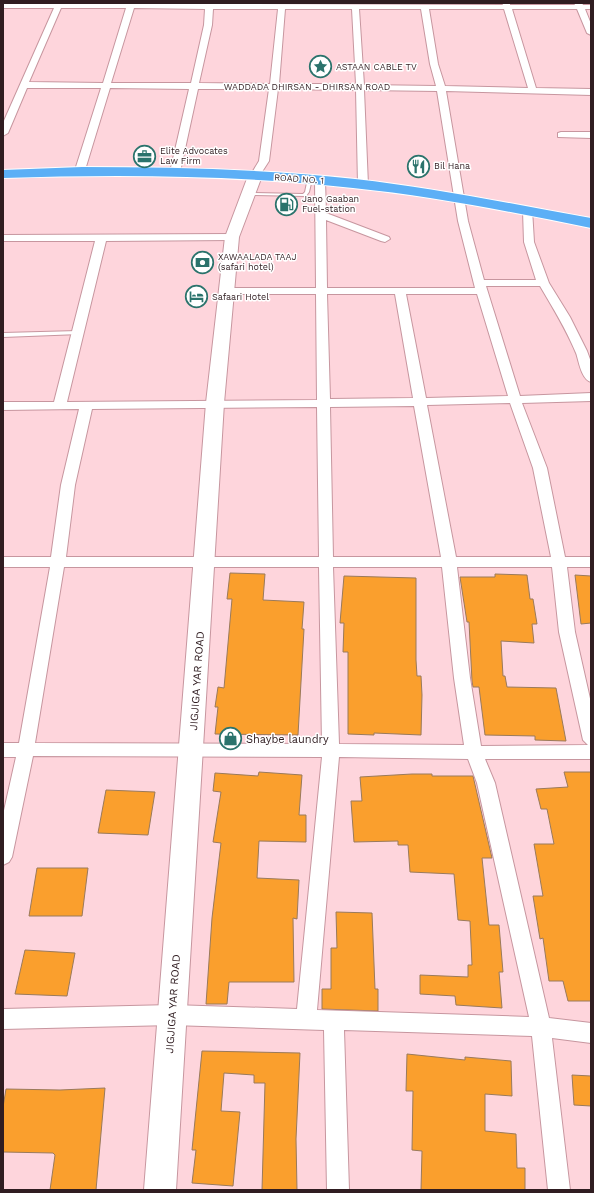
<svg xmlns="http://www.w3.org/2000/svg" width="594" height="1193" viewBox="0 0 594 1193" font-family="'Work Sans',sans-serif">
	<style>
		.building { fill: #fa9f2d; stroke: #9a7a5b }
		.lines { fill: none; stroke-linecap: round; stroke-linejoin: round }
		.lane-casing { stroke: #c7969f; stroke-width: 2 }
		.street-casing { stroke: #c7969f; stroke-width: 2 }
		.secondary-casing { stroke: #c7969f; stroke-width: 2 }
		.highway-casing { stroke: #fff; stroke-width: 2 }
		.lane { fill: #fff; fill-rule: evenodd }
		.street { fill: #fff; fill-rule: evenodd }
		.secondary { fill: #fff; fill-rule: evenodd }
		.highway { fill: #5caff6; fill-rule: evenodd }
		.labels { text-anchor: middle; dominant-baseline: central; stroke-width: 3; stroke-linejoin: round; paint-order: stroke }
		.far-poi-label { font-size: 9px; fill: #301d21; stroke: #fff; text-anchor: start }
		.far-street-label { font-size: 9px; fill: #301d21; stroke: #fff }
		.street-label { font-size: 11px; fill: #301d21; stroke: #fff }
		.poi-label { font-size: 11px; fill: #301d21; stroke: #fff; text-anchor: start }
	</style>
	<rect width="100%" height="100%" fill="#fed5dc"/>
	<path class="building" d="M230 573 265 574 263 600 304 602 302 629H304L298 735 215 734 218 707H215L218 687 224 688 232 599H227Z
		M495 574 527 575 530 599H533L537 624H532L534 643 501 641 503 676H505L507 687 556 688 566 741 535 740V736L485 735 479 687H473L472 681 469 622H467L460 577H495Z
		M575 575 591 576V623L581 624Z
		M344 576 416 578V660L417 676H421L422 695 421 735 374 733V735L348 734V652H343L344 623H340Z
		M259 772 302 775 299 815H306V842L259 841 257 878 299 880 297 919 293 918 294 982H229L227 1004H206L212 918 221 843 213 842 221 792 213 791 215 773 258 776Z
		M564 772H591V1001H568L563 981H549L543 938 540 939 533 896H543L534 844H554L547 809H541L536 789 568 787Z
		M412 774H432V776H473L492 858H482L489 925H499L503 972H499L502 1008 456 1005 455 996 420 994V975L468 977V965H472L470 921 458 920 454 874 410 872 408 845H398V841L354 842 351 801H362L360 777Z
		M106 790 155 792 148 835 98 833Z
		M37 868H88L82 916H29Z
		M336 912 372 913 375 989H378V1011L322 1009V989H331V948H337Z
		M25 950 75 953 67 996 15 994Z
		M202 1051 300 1053 296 1139 297 1190H262L265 1083H254V1075L224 1073 221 1111 240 1112 233 1186 192 1183 196 1150H192Z
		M407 1054 465 1060V1057L511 1061 512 1096 485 1094V1131L516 1134 517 1168H525V1190H421L422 1151 412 1150 413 1091H406Z
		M572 1075 591 1076V1106L574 1105Z
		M105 1088 96 1190H50L55 1155 53 1153 3 1152V1107L6 1089 60 1090Z"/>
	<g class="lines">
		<defs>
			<path id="lane" d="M308 178 312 179 309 192 306 196 248 195 246 194 248 193 303 194 305 192Z
				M78 331 81 333 80 334 3 337V333Z"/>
			<path id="street" d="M56 3 503 5 502 3H510V5H575L574 3H582L583 5H591V9H585L591 24V35L587 33 577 9H512L536 88 591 89V95L446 91 468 221 484 280H536L524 242 523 211 524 209H532L534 242 549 283 570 317 587 351 591 362V382C581 379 579 361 576 353 566 329 553 308 540 286H486L520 396 591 393V401L522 403 547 468 565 557H591V567H567L575 632 591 703V759H485L495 783 549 1018 591 1023V1043L552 1038 570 1190H548L532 1036 344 1030 349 1190H327L324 1030 172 1025 3 1029V1009L172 1005 297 1009 322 757 33 756 12 857 9 862 3 865V815L16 757H3V743H19L50 567H3V557H51L61 485 79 409 3 410V402H54L95 241H4L3 235 232 234 237 237 232 240 106 241 67 402 317 400 316 294H226L220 291 226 288H316L315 180 317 178H323L325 180 326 213 389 237 390 239 385 242 381 241 326 220 327 288H475L458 221 437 91 364 90 368 185 363 188 358 185 356 90 278 89 269 161 258 178 255 179 250 176 259 161 269 89H198L180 172 175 175 170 172 189 89 110 88 85 170 80 173 75 170 101 88H27L8 133 3 136V123L54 8H3V4ZM61 8H126L103 83 29 82ZM134 8 205 9 204 25 191 83H111ZM213 9H278L270 84 199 83 212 25ZM285 9H352L356 84H279ZM359 9H421L430 64 436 86 364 85ZM429 9H504L528 88 445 86 438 64ZM327 294H395L413 398 330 399ZM406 294H477L508 396 426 398ZM510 403 533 468 551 557H456L427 405ZM414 406 441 557H333L330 407ZM317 407 319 557H66L75 485 92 409ZM64 567H319L322 744 35 743ZM333 567H442L454 678 464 745 339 744ZM457 567H552L559 632 583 740 588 745 481 746 470 678ZM339 757 468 759 477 783 529 1017 317 1010Z
				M561 132H591V138L558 137V133Z"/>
			<path id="secondary" d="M255 172 260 173 262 176 239 237 224 403 176 1190H144L206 403 225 237 248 176 250 173Z"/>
			<path id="highway" d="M82 167C173 167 264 169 355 179 434 188 513 204 591 218V228C512 212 433 196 353 188 237 175 120 174 3 178V170Z"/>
		</defs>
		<use href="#lane" class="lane-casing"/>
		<use href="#street" class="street-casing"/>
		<use href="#secondary" class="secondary-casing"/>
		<use href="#highway" class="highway-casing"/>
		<use href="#lane" class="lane"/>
		<use href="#street" class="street"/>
		<use href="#secondary" class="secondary"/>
		<use href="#highway" class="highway"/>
	</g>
	<defs>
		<symbol id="sight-ring" viewBox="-11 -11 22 22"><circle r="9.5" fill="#fff" stroke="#2b736c" stroke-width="1.5"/><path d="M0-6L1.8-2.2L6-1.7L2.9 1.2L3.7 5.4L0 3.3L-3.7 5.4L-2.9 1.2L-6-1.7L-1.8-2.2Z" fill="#2b736c"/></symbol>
		<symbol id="office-ring" viewBox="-11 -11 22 22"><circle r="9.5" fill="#fff" stroke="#2b736c" stroke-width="1.5"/><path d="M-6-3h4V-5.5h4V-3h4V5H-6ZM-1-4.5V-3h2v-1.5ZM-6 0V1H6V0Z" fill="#2b736c"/></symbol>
		<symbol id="restaurant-ring" viewBox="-11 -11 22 22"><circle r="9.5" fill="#fff" stroke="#2b736c" stroke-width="1.5"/><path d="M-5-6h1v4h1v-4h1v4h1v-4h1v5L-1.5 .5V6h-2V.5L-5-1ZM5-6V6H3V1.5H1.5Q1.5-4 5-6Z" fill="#2b736c"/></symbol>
		<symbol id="fuel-ring" viewBox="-11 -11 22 22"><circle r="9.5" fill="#fff" stroke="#2b736c" stroke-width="1.5"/><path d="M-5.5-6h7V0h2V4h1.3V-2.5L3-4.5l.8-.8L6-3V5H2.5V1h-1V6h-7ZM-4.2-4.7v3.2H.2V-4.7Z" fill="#2b736c"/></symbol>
		<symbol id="bank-ring" viewBox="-11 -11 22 22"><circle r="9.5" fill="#fff" stroke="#2b736c" stroke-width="1.5"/><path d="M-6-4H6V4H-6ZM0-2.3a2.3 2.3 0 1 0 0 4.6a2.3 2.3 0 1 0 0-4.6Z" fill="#2b736c"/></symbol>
		<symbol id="hotel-ring" viewBox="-11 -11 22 22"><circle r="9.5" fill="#fff" stroke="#2b736c" stroke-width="1.5"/><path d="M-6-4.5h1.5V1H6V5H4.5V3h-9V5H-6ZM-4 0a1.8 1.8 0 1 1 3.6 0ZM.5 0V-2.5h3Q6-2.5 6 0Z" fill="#2b736c"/></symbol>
		<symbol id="shop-ring" viewBox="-11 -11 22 22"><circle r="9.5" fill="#fff" stroke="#2b736c" stroke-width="1.5"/><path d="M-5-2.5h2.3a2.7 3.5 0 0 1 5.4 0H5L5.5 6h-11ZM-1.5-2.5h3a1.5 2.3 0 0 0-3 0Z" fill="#2b736c"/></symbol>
	</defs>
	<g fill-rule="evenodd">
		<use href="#sight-ring" x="308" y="54" width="25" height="25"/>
		<use href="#office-ring" x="132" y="144" width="25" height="25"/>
		<use href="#restaurant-ring" x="406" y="154" width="25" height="25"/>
		<use href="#fuel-ring" x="274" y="192" width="25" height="25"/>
		<use href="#bank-ring" x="190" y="250" width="25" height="25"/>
		<use href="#hotel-ring" x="184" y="284" width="25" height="25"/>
		<use href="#shop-ring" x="218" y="726" width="25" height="25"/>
	</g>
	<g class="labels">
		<g class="far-poi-label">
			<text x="336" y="67">ASTAAN CABLE TV</text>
			<text x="160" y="151">Elite Advocates<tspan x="160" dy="10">Law Firm</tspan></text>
			<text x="434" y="166">Bil Hana</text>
			<text x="302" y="199">Jano Gaaban<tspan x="302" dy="10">Fuel-station</tspan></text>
			<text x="218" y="257">XAWAALADA TAAJ<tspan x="218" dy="10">(safari hotel)</tspan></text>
			<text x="212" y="297">Safaari Hotel</text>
		</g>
		<g class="far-street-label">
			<text x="307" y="87">WADDADA DHIRSAN - DHIRSAN ROAD</text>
			<text transform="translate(299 179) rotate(4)">ROAD NO. 1</text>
		</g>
		<g class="street-label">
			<text transform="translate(197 681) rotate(-86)">JIGJIGA YAR ROAD</text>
			<text transform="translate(173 1004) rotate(-86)">JIGJIGA YAR ROAD</text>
		</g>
		<g class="poi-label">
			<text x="246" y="739">Shaybe laundry</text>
		</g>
	</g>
	<rect width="594" height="1193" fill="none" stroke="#301d21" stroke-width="8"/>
</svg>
